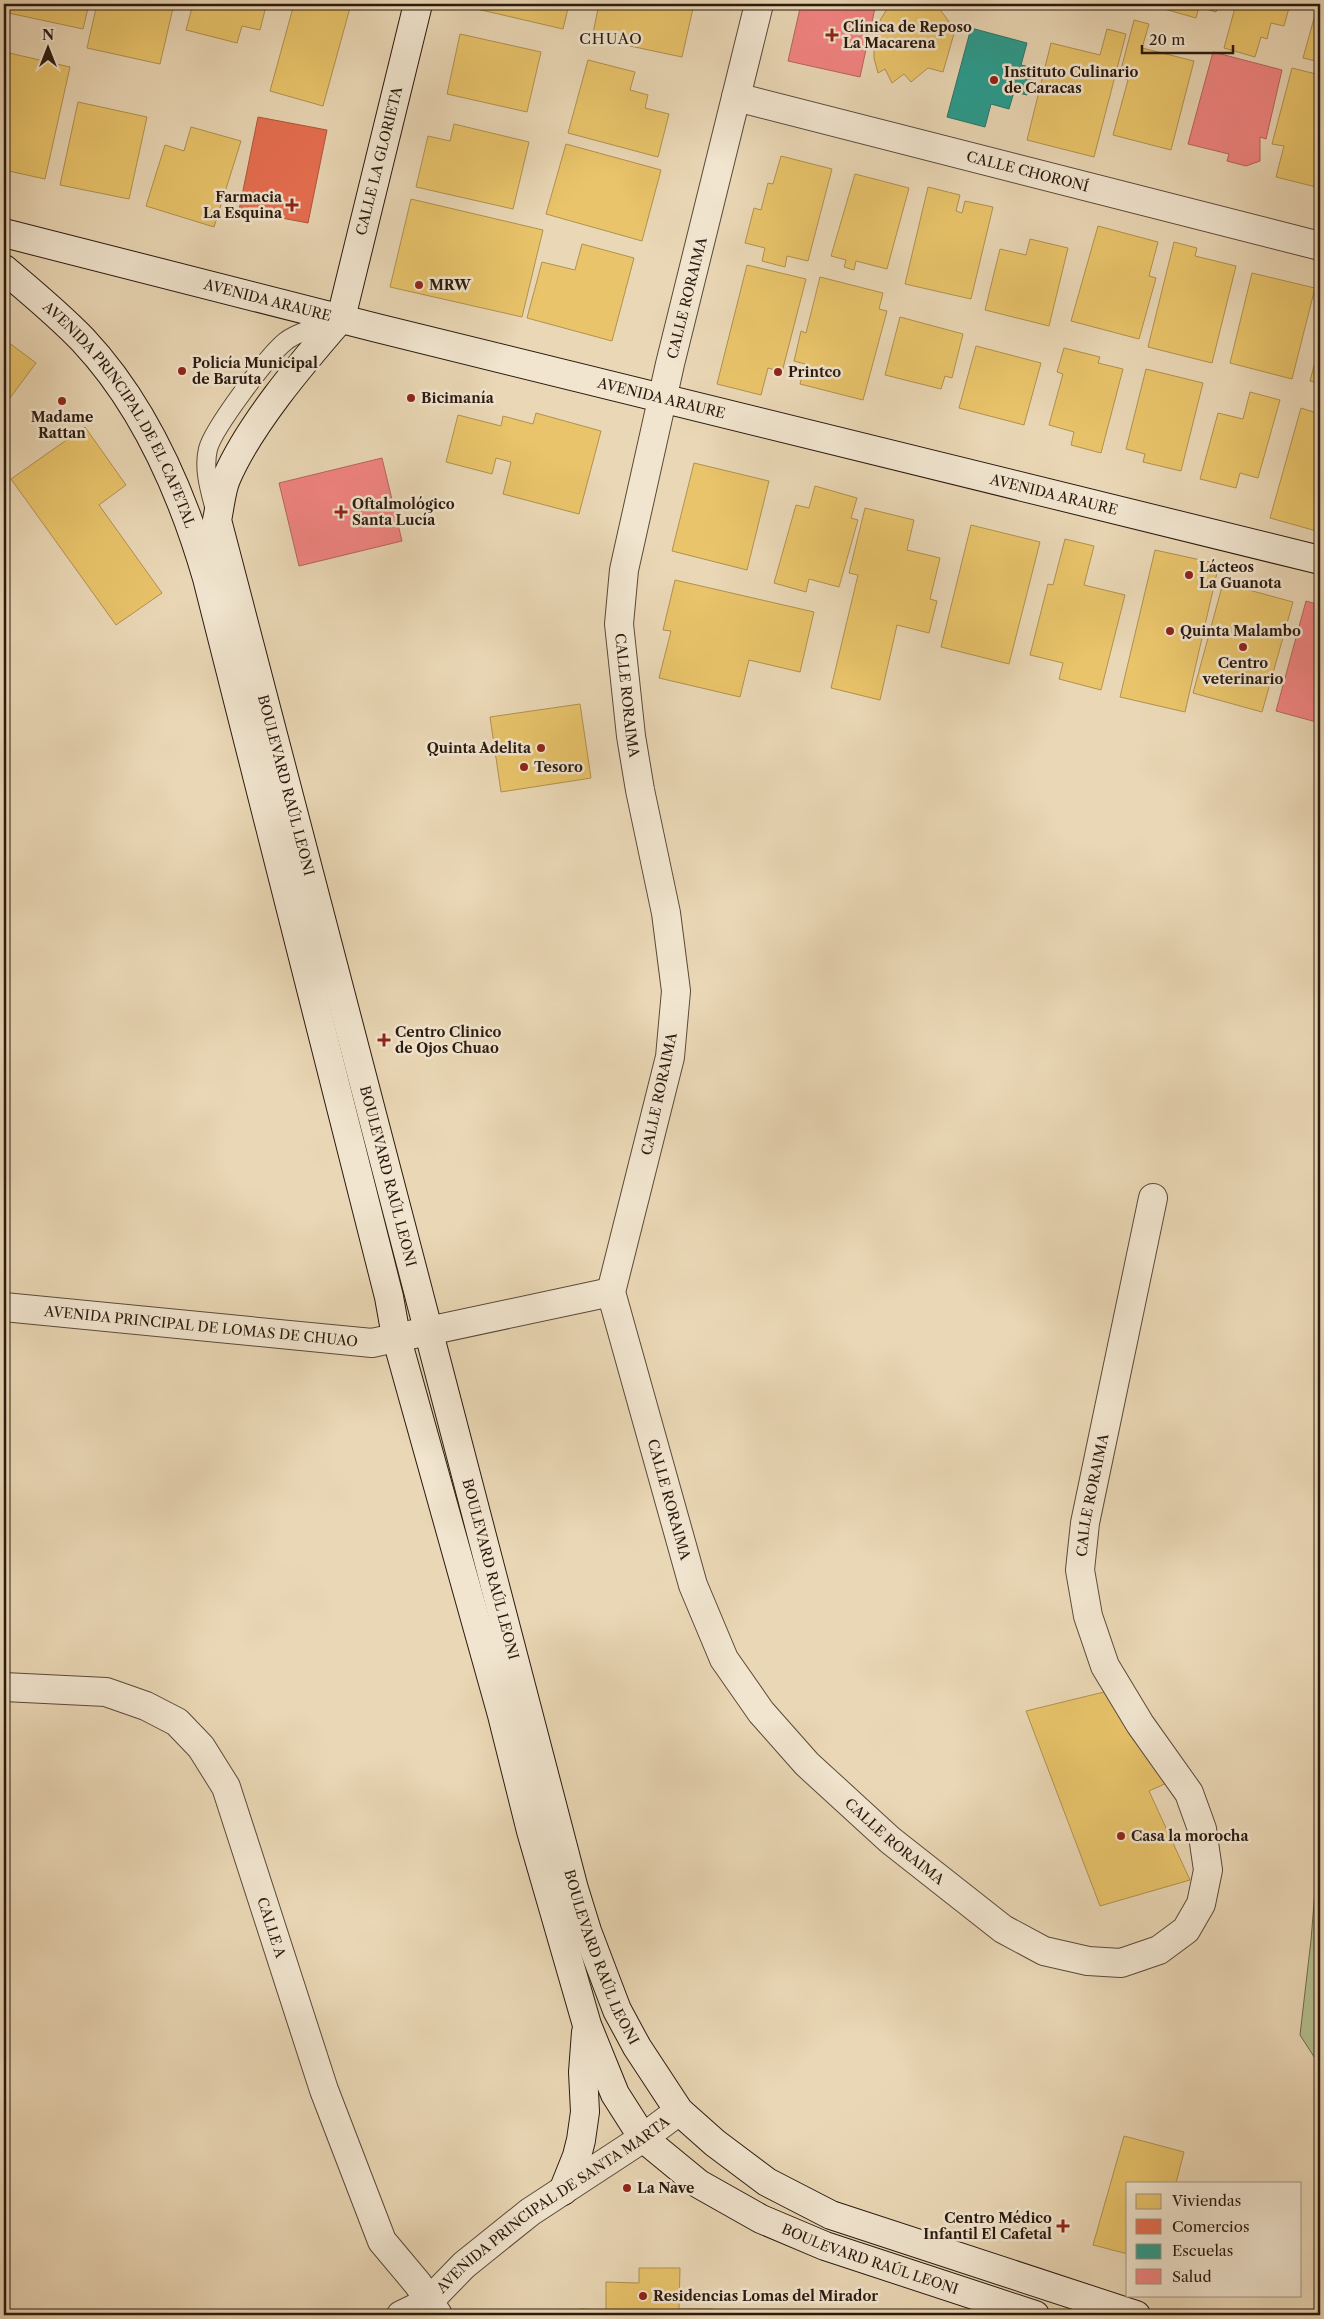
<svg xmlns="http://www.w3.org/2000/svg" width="1324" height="2319" viewBox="0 0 1324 2319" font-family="'Libre Caslon Text',serif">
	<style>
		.green { fill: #b4bf90; stroke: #706c50 }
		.homes { fill: #e9c46a; stroke: #b0914f }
		.shops { fill: #e76f51; stroke: #af563d }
		.schools { fill: #2a9d8f; stroke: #2a7669 }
		.health { fill: #f28482; stroke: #b66460 }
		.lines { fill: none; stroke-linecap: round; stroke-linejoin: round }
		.lane-casing { stroke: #5b4938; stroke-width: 20 }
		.street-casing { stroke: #5b4938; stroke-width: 30 }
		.secondary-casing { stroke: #2b1a0f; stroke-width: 30 }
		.lane { stroke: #f1e5cf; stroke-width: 18 }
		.street { stroke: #f1e5cf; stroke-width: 28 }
		.secondary { stroke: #f1e5cf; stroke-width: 28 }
		.poi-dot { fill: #8f2418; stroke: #f1e5cf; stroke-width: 2 }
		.labels { text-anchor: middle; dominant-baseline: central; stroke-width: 5; stroke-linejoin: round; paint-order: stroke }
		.poi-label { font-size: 14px; font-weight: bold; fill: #2b1a0f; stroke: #f1e5cf; text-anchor: start }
		.street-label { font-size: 14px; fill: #2b1a0f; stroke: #f1e5cf }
		.neighbourhood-label { font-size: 15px; letter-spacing: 1px; fill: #2b1a0f; stroke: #f1e5cf }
	</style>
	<rect width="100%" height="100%" fill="#ead7b5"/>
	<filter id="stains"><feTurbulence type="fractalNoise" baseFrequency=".004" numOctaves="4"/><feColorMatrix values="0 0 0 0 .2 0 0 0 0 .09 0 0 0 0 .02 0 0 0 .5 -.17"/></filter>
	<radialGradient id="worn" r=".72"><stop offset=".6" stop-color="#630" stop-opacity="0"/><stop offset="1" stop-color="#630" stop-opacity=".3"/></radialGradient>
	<path class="green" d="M1320 1829V2066L1300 2035 1311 1940Z"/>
	<path class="homes" d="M4 4H89L83 29 4 12Z
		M97 4H154L173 8 160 64 87 48Z
		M193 4H262L266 6 260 30 242 26 237 43 186 30Z
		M294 4H351L323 106 270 91Z
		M465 4H569L563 29 464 6Z
		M599 4H694L682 57 592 38Z
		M890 4H936L955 30 943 72 928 68 911 82 904 74 892 83 885 69 878 73 874 58V37L879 22Z
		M1150 4H1219L1216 12 1199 7 1196 18 1150 5Z
		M1236 4H1290L1284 26 1271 23 1267 39 1261 37 1255 57 1224 48Z
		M1318 4H1320V62L1303 58Z
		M1134 20 1149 24 1142 48 1194 61 1171 150 1113 135 1128 80 1119 77Z
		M1107 29 1126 34 1094 157 1027 140 1051 43 1100 55Z
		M460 34 541 52 527 112 447 94Z
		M5 52 70 67 45 179 4 170Z
		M588 60 635 72 630 90 648 95 645 108 669 114 658 157 568 133Z
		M1292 68 1320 75 1318 91 1320 92V188L1276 177 1284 146 1272 144Z
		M78 102 147 117 129 199 60 185Z
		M454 124 529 142 513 209 416 187 428 136 450 141Z
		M191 127 241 141 214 227 146 206 165 145 184 151Z
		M566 144 661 170 642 241 546 214Z
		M781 156 832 169 808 261 787 256 785 267 762 261 765 248 745 243 754 208 761 210 768 183 773 184Z
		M855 174 909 188 887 269 856 261 854 270 844 267 846 260 831 256Z
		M928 187 960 195 956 211 962 213 965 201 993 207 971 299 905 284Z
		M411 199 543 230 522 317 390 287Z
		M1098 226 1158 242 1149 276 1156 278 1139 339 1071 321Z
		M1030 239 1068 248 1049 326 985 310 1000 249 1026 255Z
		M1174 242 1197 248 1195 256 1236 266 1212 363 1148 347Z
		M582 244 634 258 612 341 527 318 542 262 575 270Z
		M747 265 806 279 782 372 768 368 761 395 717 384Z
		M1252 273 1315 288 1292 379 1230 363Z
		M820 277 883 293 879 309 887 311 863 400 800 384 805 364 794 361 801 331 806 333Z
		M900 317 963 334 952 378 945 376 941 389 885 375Z
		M4 339 36 363 4 406Z
		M1320 343V383L1310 381Z
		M976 346 1041 363 1024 425 959 408Z
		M1064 348 1100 357 1098 363 1123 369 1101 453 1071 445 1074 432 1049 425 1063 374 1057 372Z
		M1146 369 1203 383 1181 471 1143 462 1145 454 1126 449Z
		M1250 392 1280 400 1258 478 1240 473 1236 488 1200 479 1218 413 1243 419Z
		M1301 408 1320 414V532L1270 518Z
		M536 413 601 431 579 514 503 494 511 462 496 458 492 474 446 462 458 415 501 426 503 416 533 424Z
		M85 427 126 485 99 505 162 593 116 625 11 479Z
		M694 463 769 481 747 570 672 551Z
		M815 486 857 498 851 518 858 520 839 587 809 579 806 592 774 583 796 505 809 508Z
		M865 508 914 520 907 550 940 558 930 599 937 601 929 633 897 625 880 700 831 688 858 575 849 573Z
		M971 525 1040 542 1009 664 941 647Z
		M1065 539 1094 546 1084 585 1125 595 1101 690 1059 679 1063 663 1030 655 1048 584 1053 585Z
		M1155 550 1219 564 1185 712 1120 697Z
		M675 580 814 612 800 672 749 660 740 697 659 678 671 631 663 630Z
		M1223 583 1293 602 1262 712 1193 693Z
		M580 704 591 778 501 792 490 717Z
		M1108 1691 1169 1782 1149 1791 1190 1880 1100 1906 1026 1711Z
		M1124 2136 1184 2152 1176 2183H1128V2254L1093 2245Z
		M639 2268H680L679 2309H713L712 2315H580V2309L606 2310V2282L639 2283Z"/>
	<path class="shops" d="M258 117 327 130 308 223 239 210Z"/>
	<path class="schools" d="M971 28 1027 43 1021 65 1034 68 1027 95 1014 92 1009 109 991 104 985 127 947 117Z"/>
	<path class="health" d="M801 4H856L875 8 860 77 788 61Z
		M1213 52 1282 70 1266 139 1260 137V161L1246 166 1227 161 1229 154 1188 144Z
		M382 458 402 541 299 566 279 483Z
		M1306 601 1320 605V723L1276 711Z"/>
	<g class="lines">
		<defs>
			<path id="lane" d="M215 510C210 491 203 469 208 449 213 429 269 354 286 341 297 332 321 326 335 320"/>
			<g id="street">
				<path id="s1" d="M759 4 670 364 624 570 619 624 631 736 640 790 666 913 676 991 670 1057 611 1292 693 1585 724 1659 761 1712 807 1764 890 1840 1003 1929 1044 1951 1088 1961 1121 1963 1159 1950 1186 1930 1201 1904 1208 1870 1202 1829 1189 1793 1140 1724 1105 1666 1088 1616 1080 1570 1085 1523 1153 1198"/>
				<path id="s2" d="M736 97 1320 246"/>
				<path id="s3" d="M4 1307 372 1343 611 1292"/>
				<path id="s4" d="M4 1687 106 1692 146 1706 177 1722 201 1747 226 1787 324 2090 382 2241 418 2284 438 2315"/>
				<path id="s5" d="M401 2315 428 2302 464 2265 530 2212 643 2138 679 2111"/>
			</g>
			<g id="secondary">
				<path id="s6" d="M418 4 341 318C302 363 249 425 226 479 221 491 220 507 217 520L574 1889 587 1931 617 2010 637 2047 679 2111 715 2143 767 2182 831 2215 1136 2315"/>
				<path id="s7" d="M4 233 377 328 1320 560"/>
				<path id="s8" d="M4 269C31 292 58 314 83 340 145 406 182 492 207 578L389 1297 396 1336 502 1715 531 1831 587 2025 615 2094 643 2138 699 2184 761 2219 825 2246 1035 2315"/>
				<path d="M563 2191 577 2156 581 2140 585 2112 583 2072 586 2032"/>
			</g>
		</defs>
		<use href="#lane" class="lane-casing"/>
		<use href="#street" class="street-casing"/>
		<use href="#secondary" class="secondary-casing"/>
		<use href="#lane" class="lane"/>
		<use href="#street" class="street"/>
		<use href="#secondary" class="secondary"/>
	</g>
	<g class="poi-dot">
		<path d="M829.5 27.5h5v5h5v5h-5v5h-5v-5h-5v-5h5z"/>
		<circle cx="994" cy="80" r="5"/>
		<path d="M289.5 197.5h5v5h5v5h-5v5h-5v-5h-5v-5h5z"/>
		<circle cx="419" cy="285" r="5"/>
		<circle cx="182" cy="371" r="5"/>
		<circle cx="778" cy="372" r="5"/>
		<circle cx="411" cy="398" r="5"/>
		<circle cx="62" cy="401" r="5"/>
		<path d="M338.5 504.5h5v5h5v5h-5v5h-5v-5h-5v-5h5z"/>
		<circle cx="1189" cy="575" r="5"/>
		<circle cx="1170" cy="631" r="5"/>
		<circle cx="1243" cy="647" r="5"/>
		<circle cx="541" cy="748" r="5"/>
		<circle cx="524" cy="767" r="5"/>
		<path d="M381.5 1032.5h5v5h5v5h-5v5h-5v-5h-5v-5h5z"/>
		<circle cx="1121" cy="1836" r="5"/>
		<circle cx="627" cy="2188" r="5"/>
		<path d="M1060.5 2218.5h5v5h5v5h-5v5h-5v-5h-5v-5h5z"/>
		<circle cx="643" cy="2296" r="5"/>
	</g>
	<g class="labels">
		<g class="poi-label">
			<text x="843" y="27">Clínica de Reposo<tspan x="843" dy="16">La Macarena</tspan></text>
			<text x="1004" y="72">Instituto Culinario<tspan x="1004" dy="16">de Caracas</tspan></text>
			<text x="282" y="197" text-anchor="end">Farmacia<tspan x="282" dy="16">La Esquina</tspan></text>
			<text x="429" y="285">MRW</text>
			<text x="192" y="363">Policía Municipal<tspan x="192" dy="16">de Baruta</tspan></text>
			<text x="788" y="372">Printco</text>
			<text x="421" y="398">Bicimanía</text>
			<text x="62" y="417" text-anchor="middle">Madame<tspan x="62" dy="16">Rattan</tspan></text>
			<text x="352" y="504">Oftalmológico<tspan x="352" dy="16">Santa Lucía</tspan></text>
			<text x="1199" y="567">Lácteos<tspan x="1199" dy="16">La Guanota</tspan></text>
			<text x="1180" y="631">Quinta Malambo</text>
			<text x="1243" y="663" text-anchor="middle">Centro<tspan x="1243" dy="16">veterinario</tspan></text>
			<text x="531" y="748" text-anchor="end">Quinta Adelita</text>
			<text x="534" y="767">Tesoro</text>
			<text x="395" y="1032">Centro Clinico<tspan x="395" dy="16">de Ojos Chuao</tspan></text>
			<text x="1131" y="1836">Casa la morocha</text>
			<text x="637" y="2188">La Nave</text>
			<text x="1052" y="2218" text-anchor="end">Centro Médico<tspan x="1052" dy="16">Infantil El Cafetal</tspan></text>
			<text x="653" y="2296">Residencias Lomas del Mirador</text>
		</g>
		<g class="street-label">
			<text transform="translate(379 161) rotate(-76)">CALLE LA GLORIETA</text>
			<text stroke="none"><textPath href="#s2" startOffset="301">CALLE CHORONÍ</textPath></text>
			<text transform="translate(687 298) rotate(-76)">CALLE RORAIMA</text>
			<text stroke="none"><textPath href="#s7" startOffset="272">AVENIDA ARAURE</textPath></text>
			<text stroke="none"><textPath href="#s7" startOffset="678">AVENIDA ARAURE</textPath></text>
			<text stroke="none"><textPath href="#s8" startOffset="189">AVENIDA PRINCIPAL DE EL CAFETAL</textPath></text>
			<text stroke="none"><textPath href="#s7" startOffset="1082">AVENIDA ARAURE</textPath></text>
			<text stroke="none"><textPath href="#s1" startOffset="708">CALLE RORAIMA</textPath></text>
			<text stroke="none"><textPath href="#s6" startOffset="838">BOULEVARD RAÚL LEONI</textPath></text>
			<text transform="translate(659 1094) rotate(-78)">CALLE RORAIMA</text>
			<text stroke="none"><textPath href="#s6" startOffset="1242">BOULEVARD RAÚL LEONI</textPath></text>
			<text stroke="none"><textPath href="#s3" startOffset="198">AVENIDA PRINCIPAL DE LOMAS DE CHUAO</textPath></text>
			<text stroke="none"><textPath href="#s1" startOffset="2762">CALLE RORAIMA</textPath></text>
			<text stroke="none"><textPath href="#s1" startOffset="1532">CALLE RORAIMA</textPath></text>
			<text stroke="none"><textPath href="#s6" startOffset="1648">BOULEVARD RAÚL LEONI</textPath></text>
			<text stroke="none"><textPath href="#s1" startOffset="1952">CALLE RORAIMA</textPath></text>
			<text stroke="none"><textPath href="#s4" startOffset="409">CALLE A</textPath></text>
			<text stroke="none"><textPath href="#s6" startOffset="2052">BOULEVARD RAÚL LEONI</textPath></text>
			<text stroke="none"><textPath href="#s5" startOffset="189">AVENIDA PRINCIPAL DE SANTA MARTA</textPath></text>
			<text stroke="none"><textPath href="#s8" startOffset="2260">BOULEVARD RAÚL LEONI</textPath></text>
		</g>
		<g class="neighbourhood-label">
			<text x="611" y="38">CHUAO</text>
		</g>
	</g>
	<rect width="1324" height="2319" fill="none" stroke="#ead7b5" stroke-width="20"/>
	<rect x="5" y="5" width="1314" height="2309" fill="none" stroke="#2b1a0f" stroke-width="2.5"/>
	<rect x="10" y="10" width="1304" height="2299" fill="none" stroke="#2b1a0f"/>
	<rect x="1126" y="2182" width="175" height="115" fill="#f1e5cf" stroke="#a29482"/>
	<rect x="1136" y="2194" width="25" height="15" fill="#e9c46a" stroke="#a29482"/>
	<text x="1172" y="2206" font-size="15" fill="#2b1a0f">Viviendas</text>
	<rect x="1136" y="2219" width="25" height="15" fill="#e76f51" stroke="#a29482"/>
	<text x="1172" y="2232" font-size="15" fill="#2b1a0f">Comercios</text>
	<rect x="1136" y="2244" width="25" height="15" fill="#2a9d8f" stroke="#a29482"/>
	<text x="1172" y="2256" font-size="15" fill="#2b1a0f">Escuelas</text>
	<rect x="1136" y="2269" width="25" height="15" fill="#f28482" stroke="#a29482"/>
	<text x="1172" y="2282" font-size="15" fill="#2b1a0f">Salud</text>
	<g transform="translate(48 48)" stroke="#f1e5cf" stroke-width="4" paint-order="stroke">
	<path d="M0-4L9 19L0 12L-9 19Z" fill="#2b1a0f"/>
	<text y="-8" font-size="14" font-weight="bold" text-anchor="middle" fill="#2b1a0f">N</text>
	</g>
	<path d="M1142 45v8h91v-8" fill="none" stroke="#2b1a0f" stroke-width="2.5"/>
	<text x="1149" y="45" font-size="15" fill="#2b1a0f" stroke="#f1e5cf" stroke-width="4" paint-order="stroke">20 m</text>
	<rect width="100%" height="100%" filter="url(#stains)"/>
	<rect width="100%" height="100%" fill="url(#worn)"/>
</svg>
